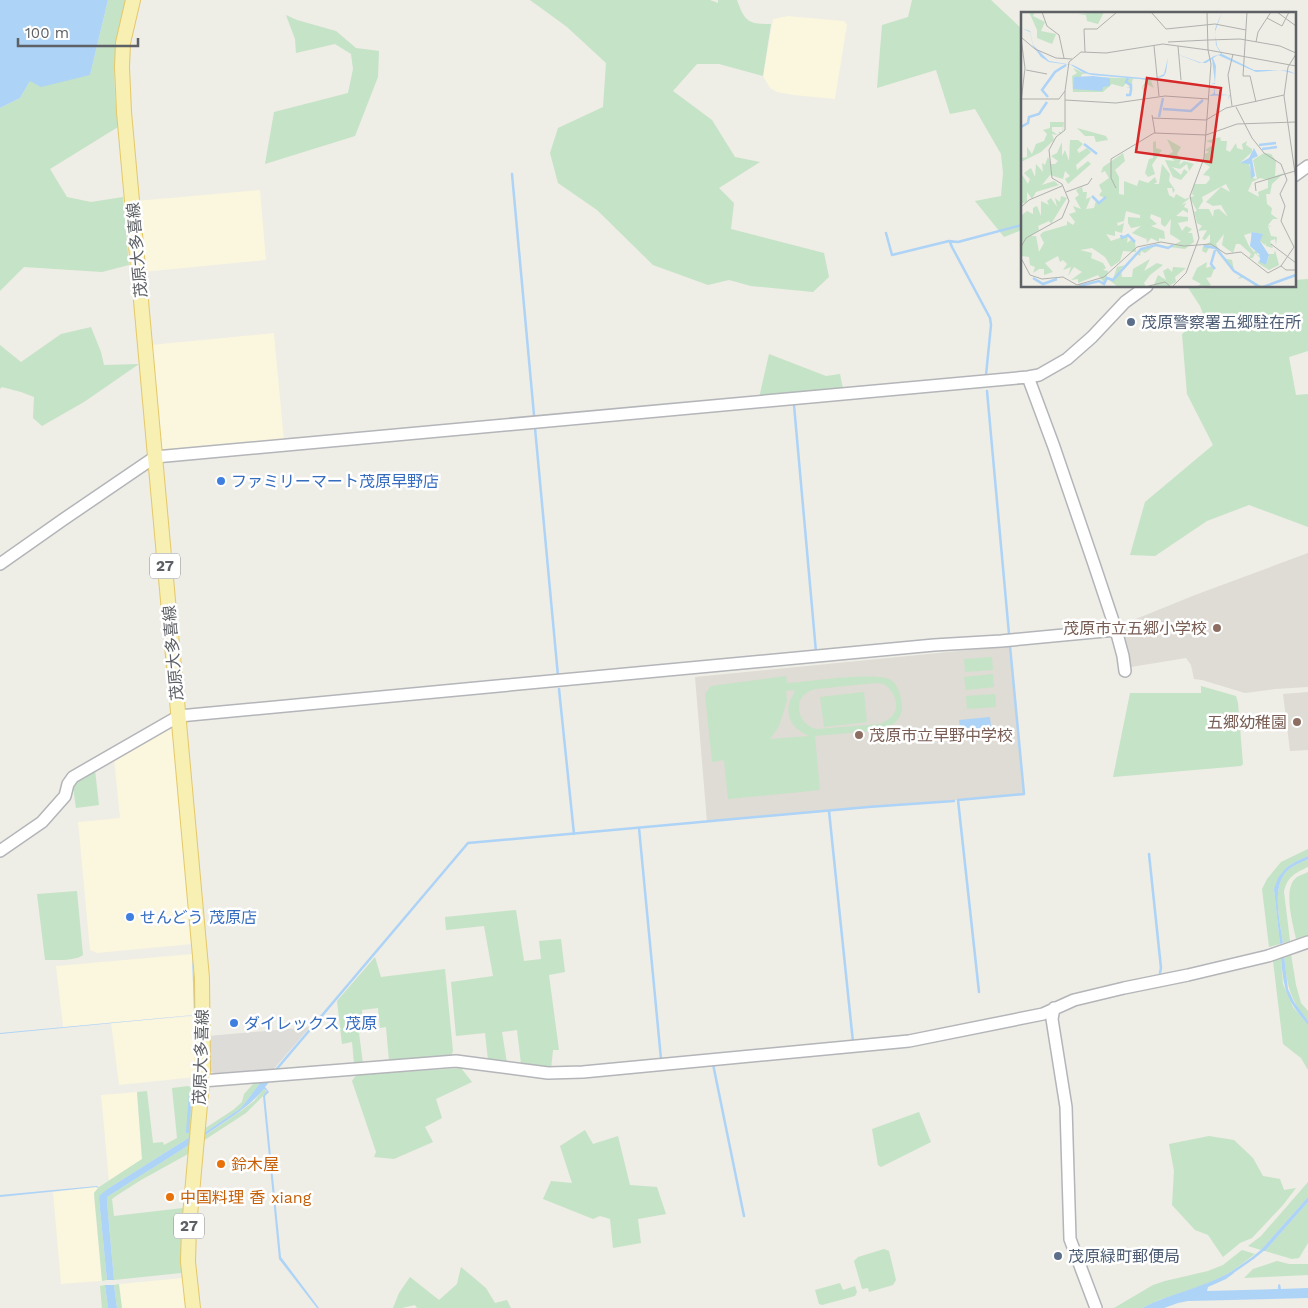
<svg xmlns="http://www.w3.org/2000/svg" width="1308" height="1308" viewBox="0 0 1308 1308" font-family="'Work Sans','Noto Sans JP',sans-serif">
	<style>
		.commercial { fill: #fbf6de }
		.industrial { fill: #dddcd8 }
		.education { fill: #dedcd4 }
		.green { fill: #c5e3c6; fill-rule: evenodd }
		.water { fill: #add3f7 }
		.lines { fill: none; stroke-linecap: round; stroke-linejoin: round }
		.stream { stroke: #add3f7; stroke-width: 2.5 }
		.tertiary-casing { stroke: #b3b5b9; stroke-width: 14 }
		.primary-casing { stroke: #e4c869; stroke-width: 16 }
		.tertiary { stroke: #fff; stroke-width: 11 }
		.primary { stroke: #f7f0b2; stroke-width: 14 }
		.service-dot { fill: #5c6f8a; stroke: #fff; stroke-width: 2 }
		.shop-dot { fill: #3f7fe0; stroke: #fff; stroke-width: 2 }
		.education-dot { fill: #8d6e63; stroke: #fff; stroke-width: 2 }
		.food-dot { fill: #e8710a; stroke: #fff; stroke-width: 2 }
		.labels { text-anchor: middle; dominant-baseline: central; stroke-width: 5; stroke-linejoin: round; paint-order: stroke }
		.shield { fill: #fff; stroke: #8e9092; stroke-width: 1 }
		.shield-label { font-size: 15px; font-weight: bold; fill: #5d6064 }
		.street-label { font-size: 16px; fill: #5d6064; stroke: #fff }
		.service-label { font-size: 16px; fill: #4e5e75; stroke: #fff; text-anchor: start }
		.shop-label { font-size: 16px; fill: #366cbe; stroke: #fff; text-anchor: start }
		.education-label { font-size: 16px; fill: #785e54; stroke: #fff; text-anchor: end }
		.food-label { font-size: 16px; fill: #c56008; stroke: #fff; text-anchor: start }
		.inset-river { fill: none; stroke: #add3f7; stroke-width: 2.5 }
		.inset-road { fill: none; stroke: #b0b1ae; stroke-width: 1 }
		.view { fill: #d62828; fill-opacity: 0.15; stroke: #d62828; stroke-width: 2.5 }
		.inset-edge { fill: none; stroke: #5d6064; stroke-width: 2.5 }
	</style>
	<rect width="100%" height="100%" fill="#eeede6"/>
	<path class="commercial" d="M788 16 844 21 847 25 835 99 793 95 777 92 770 88 763 76 773 19Z
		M260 190 266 260 143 272 136 201Z
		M274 333 284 441 163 453 150 345Z
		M172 725 193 944 97 953 90 950 78 822 120 818 114 759Z
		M192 954 194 1015 63 1027 56 966Z
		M196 1016V1077L119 1085 111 1023Z
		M137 1092 142 1159 109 1181 101 1095Z
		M96 1187 98 1188 95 1191 94 1196 102 1281 61 1284 53 1192Z
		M182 1278H183L186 1308H116L119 1284Z"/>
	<path class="industrial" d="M310 1027 273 1070 216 1075 208 1069V1036Z"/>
	<path class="education" d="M1308 553V687L1275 689 1245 693 1202 680 1194 679 1191 665 1186 658 1131 667 1123 635 1131 621 1195 595Z
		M1009 646 1024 794 707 822 695 677Z
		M1308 692V750L1290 751 1283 694Z"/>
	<path class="green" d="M108 0H126C122 15 117 31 116 46 113 73 115 101 118 127L50 169 67 197 91 202 123 197 129 265 102 272 24 267 0 291V108L20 98 30 81 90 75Z
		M530 0H710L718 3V0H737C745 22 748 24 771 24L763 76 719 64H697L673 91 712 120 735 157 760 162 719 188 734 203 731 229 824 253 829 277 813 292 751 286 729 280 708 285 653 265 597 210 558 183 550 153 558 128 603 107 606 63 567 27Z
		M912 0H991L1022 29V230L1004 237 975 201 1001 196 1003 173 1001 154 975 109 950 114 936 70 877 88 882 25 908 17Z
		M286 15 297 20 336 31 356 48 379 51 378 77 355 136 265 164 274 112 348 93 353 69 351 54 335 44 296 53 295 39Z
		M1308 279V351L1289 357 1296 395 1308 394V527L1249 505 1207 521 1155 556 1130 555 1145 502 1213 445 1187 394 1182 334 1204 316 1200 306 1187 286H1197L1201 289 1233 286H1294V280Z
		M91 327 101 352 104 365 139 364 84 402 42 426 33 418 34 397 21 392 2 387 0 389V345L21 362 61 334Z
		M769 354 826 376 840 374 843 389 759 398Z
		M992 657 993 670 965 672 964 659Z
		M993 674 994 687 966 690 964 677Z
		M786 676 787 683C805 682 878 671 891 680 899 685 902 700 902 708 901 720 892 726 882 730L815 736 820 790 728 799 724 760 712 762 705 694 711 686ZM875 683C876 683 882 684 883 684 893 688 901 706 893 715 890 719 885 722 880 724L817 729C800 727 791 701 808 692 810 690 813 690 816 689ZM795 690C794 694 790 700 789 705 786 721 796 730 809 736L770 739 779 726 787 701 786 691Z
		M1201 686 1236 696 1238 703 1243 764 1241 766 1113 777 1130 693H1201Z
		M864 692 867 722 824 727 820 697Z
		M995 694 996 707 967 709 966 696Z
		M95 770 99 805 76 808C72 780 71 784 95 770Z
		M1308 849V856L1295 862 1287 867 1274 889 1280 944 1269 947 1262 889 1267 879 1281 862Z
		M1308 859V867C1295 873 1287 877 1284 892L1290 941 1283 943C1280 922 1271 887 1287 871 1293 865 1301 863 1308 859Z
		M1308 872V935L1296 939C1293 924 1282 887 1297 877 1300 875 1305 874 1308 872Z
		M77 891 83 955C76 961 55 960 45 960L37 894Z
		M516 910 524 961 541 959 539 941 561 939 565 972 549 975 559 1050H553L551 1069 521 1064 517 1030 502 1032 507 1063 488 1060 485 1033 456 1036 451 982 493 976 484 926 446 930 445 917Z
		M1291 954 1296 985 1301 1003 1308 1011V1021C1289 999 1287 984 1284 956Z
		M375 957 381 977 445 969 453 1051 451 1056 389 1061 386 1027 380 1028 378 1008 362 1010 363 1025H358L363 1064H354L352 1042 342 1044 337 1001Z
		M1281 958 1283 984 1293 1007 1308 1025V1070L1301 1058 1283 1044 1273 961Z
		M461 1068 472 1082 436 1099 442 1118 425 1127 433 1142 394 1159 374 1157 376 1152 352 1081 356 1075Z
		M261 1082 241 1108 204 1133V1129L233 1110 242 1102 244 1094 254 1083Z
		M188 1086 191 1087V1091L193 1092 190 1137 109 1188 99 1199 107 1280 102 1281 94 1193 99 1187 142 1159 137 1092 147 1091 153 1143 163 1142 164 1145 177 1138 172 1088Z
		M264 1089 267 1092 246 1113 203 1141 204 1136C220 1125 238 1114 254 1101 257 1098 261 1092 264 1089Z
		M919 1112 931 1142 881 1167 878 1165 872 1129Z
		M585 1130 593 1144 618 1136 630 1185 657 1187 666 1214 638 1219 641 1243 613 1248 610 1219 600 1216 593 1219 543 1199 551 1181 572 1183 560 1146Z
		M1209 1136 1234 1140 1253 1158 1263 1176 1280 1179 1284 1190 1296 1188 1283 1205 1252 1238 1240 1243 1223 1257 1208 1235 1195 1230 1172 1205 1174 1171 1169 1144Z
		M189 1145 188 1154 141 1180 116 1196 112 1199 114 1216 183 1208 181 1240 183 1272 181 1273 114 1280 107 1202V1197Z
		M1308 1182V1197L1261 1250 1248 1246 1261 1236Z
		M1308 1202V1243L1299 1258 1292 1259 1265 1251Z
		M884 1249 889 1251 896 1280 893 1285 869 1292 868 1288 862 1289 854 1261 858 1257Z
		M1242 1250 1255 1254 1231 1272 1220 1278 1201 1286 1159 1300 1142 1308H1114L1153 1285 1165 1281 1208 1271 1223 1265Z
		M1277 1261 1289 1264H1308V1275L1244 1278 1253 1269Z
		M461 1267 486 1288 495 1303 507 1300 511 1308H417L415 1305 402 1308H393L399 1293 410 1277 439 1300 457 1284Z
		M840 1283 843 1290 855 1286 857 1292 855 1296 822 1305 819 1304 815 1290Z
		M119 1284 122 1308H117L114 1285Z
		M105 1285 108 1308H102L100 1286Z"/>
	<path class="water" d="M0 0H108L90 75 41 87 30 81 20 98 0 108Z
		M990 717 992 735 961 738 959 720Z
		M1308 856V859C1301 863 1293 865 1287 871 1271 887 1280 922 1283 943L1280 944 1274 889 1278 878 1287 867 1295 862Z
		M192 954 194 977 196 1015 0 1034V1033L194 1015Z
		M1284 956 1288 989 1294 1002 1308 1021V1025C1286 999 1284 991 1281 958Z
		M270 1081 265 1087 269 1092 265 1096 281 1257 319 1308H317L279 1259 263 1096 267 1091 264 1089C246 1110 225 1121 204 1136V1133L241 1108 261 1082Z
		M189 1093H192L189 1133H186Z
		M190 1137 189 1145 107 1197V1202L114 1280H107L99 1199 100 1195 109 1188Z
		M97 1186 99 1188 96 1187 0 1197V1195Z
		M1308 1197V1202L1265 1251 1261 1250Z
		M1231 1272 1234 1273 1226 1279 1208 1287 1207 1291 1278 1289V1285L1280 1284 1281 1289 1308 1288V1298L1188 1301 1178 1303 1164 1308H1142C1171 1293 1203 1288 1231 1272Z
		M105 1285H114L117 1308H108Z"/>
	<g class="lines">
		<path class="stream" d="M512 174 534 415
			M886 233 892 255 949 241 958 242 1022 225
			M950 242 952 247 990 318 991 325 986 375
			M987 391 1009 634
			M794 405 816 652
			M535 428 558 676
			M559 689 574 834
			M829 811 853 1042
			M639 828 661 1059
			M1149 854 1161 968 1160 973
			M979 992 958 800 1024 794 1010 646
			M713 1064 744 1216
			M275 1071 468 843 868 807 954 801
			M1230 1274 1253 1258 1264 1249"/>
		<defs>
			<path id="tertiary" d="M1294 176 1308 166
				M1028 377 1054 447 1094 564 1116 630 1123 656 1125 671
				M0 564 64 519 155 457 1028 377 1039 375 1067 359 1092 337 1125 302 1147 286
				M0 851 42 822 65 796 68 784 73 777 179 716 934 645 1001 641 1116 630
				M1054 1008 1052 1019 1066 1107 1070 1239 1096 1308
				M202 1081 456 1061 548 1073 583 1072 909 1041 1043 1014 1074 1000 1124 988 1188 975 1268 956 1308 942"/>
			<path id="primary" d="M133 0 123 43 122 67 124 112 202 978 203 1071 189 1227 188 1262 193 1308"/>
		</defs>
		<use href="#tertiary" class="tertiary-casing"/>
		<use href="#primary" class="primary-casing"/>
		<use href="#tertiary" class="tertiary"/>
		<use href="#primary" class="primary"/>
	</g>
	<g class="service-dot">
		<circle cx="1131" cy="322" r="5"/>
		<circle cx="1058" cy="1256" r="5"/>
	</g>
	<g class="shop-dot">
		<circle cx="221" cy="481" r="5"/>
		<circle cx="130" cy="917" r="5"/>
		<circle cx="234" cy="1023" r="5"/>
	</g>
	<g class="education-dot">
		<circle cx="1217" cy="628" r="5"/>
		<circle cx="1297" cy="722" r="5"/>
		<circle cx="859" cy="735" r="5"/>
	</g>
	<g class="food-dot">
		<circle cx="221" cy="1164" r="5"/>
		<circle cx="170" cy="1197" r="5"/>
	</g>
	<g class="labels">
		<g class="shield">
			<rect x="150" y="553.5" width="30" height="25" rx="4"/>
			<rect x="174" y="1213.5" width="30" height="25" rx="4"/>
		</g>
		<g class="shield-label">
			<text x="165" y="566">27</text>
			<text x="189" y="1226">27</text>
		</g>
		<g class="street-label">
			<text transform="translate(137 250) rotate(-95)">茂原大多喜線</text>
			<text transform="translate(173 653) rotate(-95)">茂原大多喜線</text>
			<text transform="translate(201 1057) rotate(-88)">茂原大多喜線</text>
		</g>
		<g class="service-label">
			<text x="1141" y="322">茂原警察署五郷駐在所</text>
			<text x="1068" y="1256">茂原緑町郵便局</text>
		</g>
		<g class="shop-label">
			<text x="231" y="481">ファミリーマート茂原早野店</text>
			<text x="140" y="917">せんどう 茂原店</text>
			<text x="244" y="1023">ダイレックス 茂原</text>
		</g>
		<g class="education-label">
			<text x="1207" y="628">茂原市立五郷小学校</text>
			<text x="1287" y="722">五郷幼稚園</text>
			<text x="869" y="735" text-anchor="start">茂原市立早野中学校</text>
		</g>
		<g class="food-label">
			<text x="231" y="1164">鈴木屋</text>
			<text x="180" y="1197">中国料理 香 xiang</text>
		</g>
	</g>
	<g transform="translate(1021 12)">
		<rect width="275" height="275" fill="#eeede6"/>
		<path d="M8 0H14L12 4 24 10 20 19 35 22 31 32 16 26V18ZM83 0 77 12 66 9 65 3 57 2ZM52 56 65 62H61L60 65 138 67 130 69 133 76 125 72 122 75 125 81 124 86 121 75 126 68 112 66 110 76H105L109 75 105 71 102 75 91 72 82 80H52L51 64 56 61ZM29 110H43L42 119 39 122 37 120H41L42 115H31V119L37 123 31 122 33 128 20 140 0 150V146L6 145V135L11 142 15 132 23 129 26 122 22 118 29 116ZM56 116 85 124 87 128 75 130 73 124H64ZM199 125 200 129H206L205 138 209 140 215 131 216 136 222 138 221 132 226 129 225 133 231 137V140L219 151H228L231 166 236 167 232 148 243 141 250 142 255 149 254 164 263 161 251 172 249 182H245L246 192 251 196 250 202 257 207H252L247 213 251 215 247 214 250 224 256 225 255 233 254 227 249 229 252 236 245 234 244 230V233L242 237 246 242H253L254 238 258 253 248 258 237 251 238 248 245 253 248 244 245 242 242 237 244 233 239 229 241 222 231 220 232 230 230 221 223 223 228 234 233 240 236 238V243H239V246L234 241 232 246H228L230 242 219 232H215L212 241 206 237 201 233 203 222 195 232 202 246 211 248 213 258 238 273 248 275 234 274 224 265 217 267 220 263 211 258 193 236H188L185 241 181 239 182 234 189 230V222L184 228 181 227 186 218 177 219 181 214 176 211 173 200 176 199 169 186 160 193 165 191 163 195 167 197V201L162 198 155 204 167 205V209L157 211 161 219 165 214 171 217 167 221H171L173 230 164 237 135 233 124 241 120 239 119 244 116 242 119 237 136 232 148 235 160 229 149 222 150 207 144 215 140 212V206L130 202 129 206 136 212 130 214 143 219 144 227 138 226V230L130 226 126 231 125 224V227L111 221 120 214 110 216 107 211V205L119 206V203L105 199 103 209 96 211 97 214 103 211 101 221 94 219V224L85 222 90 229 107 223 106 231 110 228 114 230 115 240 102 239 99 249 90 255 84 245 71 236 59 238 71 241 70 246 82 251 85 256 82 258 87 259 84 272 77 263 57 271V267L50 268 61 260 53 255 47 264 50 255 42 258 46 252 42 248 39 250 37 244 24 251 32 260 23 263V257H18L12 261 14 255 9 253 8 245 0 244 1 203 6 199 12 202V196L16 194 20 204V189L28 193 26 189 30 186 36 195 34 186 39 190 40 184 46 186 30 212 28 209 17 214 18 218 10 224H15L18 240 23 231 19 223 22 220 46 213V209L52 213 54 210 48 202 55 200 52 194 60 197 54 186 58 183 55 178 61 175 62 180H66L65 187 70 185 65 197 73 196 75 189 78 191 85 187 78 183 81 179 78 173 88 166 84 159 80 161 82 155 102 141 104 149 94 158 98 165V182L103 183V169L116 174 118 168 127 171 134 165 136 170 133 172H138L141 152 149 162 148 169 154 178 152 181 151 176H146L148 183 153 186 155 182 164 187 173 184 171 182 173 172H185L189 167 188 164 182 163 189 155 183 151 184 142 188 140 184 138 193 132 185 129ZM239 166 247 168V176L237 180 238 185 227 179 231 170ZM205 172 209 180 200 175 185 190 192 194 200 193 207 205 198 197 193 198 192 205 188 197H177L182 189 181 185ZM146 127 160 135 156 142 160 147 158 153 163 149 173 152 168 159 166 152 159 157 151 155 160 163 163 157 167 160 160 168 152 165 144 148 154 149 146 143 152 140ZM49 128H57L62 132 56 138 58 141 66 136 70 140 55 153 56 158 67 149 70 152 47 172 44 167 49 164 44 159 42 167 29 163 21 173 33 169 38 173 15 180 11 187 6 180V190L0 192V161L7 172 9 167 3 161 10 156 14 165 15 152 22 160 21 151 24 153 27 145 30 152H34L37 149 30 144 36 141 41 130V144L44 138 48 149ZM135 129V136L141 138 131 153 134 162 127 165 124 161 128 147 132 146V130ZM115 243 100 257 101 265H111L112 257 129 247 123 259 136 251 142 253 129 263 123 271 125 275H97L87 267H92L96 255 105 253ZM186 250 185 256 191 254 193 257 190 265 185 266 190 273 187 275H175L180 272 171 267 176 256ZM152 255 165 256 154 265 155 270 146 275H132L137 263 145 268 142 259 147 256 151 260Z" fill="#c5e3c6" fill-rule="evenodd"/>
		<path d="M201 0 194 20 196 34 201 42 233 58H260L268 59 275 62 259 58 235 60 197 43 192 46 195 54 194 71 207 72 194 71V82L208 83H209L207 88 208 83 188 84 193 81 194 72 190 71H194L191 47 185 51H179L153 41 147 46 145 60 143 64 130 68 71 63 63 61 50 53 28 50 20 45 12 34 9 20 0 16 9 19 12 33 28 49 52 53 68 61 133 67 143 62 147 46 153 41 181 51 193 44 200 42 195 33 194 17ZM72 64 89 66V74L82 75 81 79 52 77 53 65ZM233 136 237 144 231 147 234 164 230 167 229 152 219 151 228 146ZM231 220 242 222 239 229 248 243 245 253 239 250V243L229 234Z" fill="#add3f7"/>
		<path class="inset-river" d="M105 83H109L110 78V73L105 70 107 66M27 85 21 78 34 60 45 53M142 97 170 99 182 88M138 105 142 86M0 115 7 111 8 105 18 102 26 90M63 132 76 142M238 133 255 131M241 137 256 135M71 184 78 191 85 185M100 223 101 226 107 223 114 230M183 234 195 236 213 259 239 275M194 257 190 252 194 238M12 266 22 272 36 267M58 274 78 269 83 272 86 266 92 268 120 237 135 233 147 236 152 233M242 275 275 263"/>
		<path class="inset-road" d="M21 0 26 14 38 23 43 46M130 0 145 17 194 12 225 18M226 0 222 64H229L235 90M256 0 275 14M246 6 261 14 268 0M0 26 4 56 0 90M1 26 14 37 35 46 51 47M187 28 219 27 259 34 275 41M147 30 187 28M235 30 237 20 250 0M133 34 138 84M157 34 160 68M187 38 275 54M64 40 63 17H76L96 0M275 42 267 55 263 84 275 168M5 58 26 62M1 87H38L44 79 48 50 60 40 85 41 142 32 187 38 186 0M44 88 95 91 144 84 187 87M211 94 207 63 212 42M215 95 231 126 243 141 260 152 266 168 259 182 264 194 260 209 273 235 260 254M131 103 134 121M131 106 185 108 205 96 263 83M95 176 90 166V147L133 121 185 123 216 112 275 110M235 179 234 171 274 159M45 180 67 172 71 166M0 195 8 188 41 174M250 232 275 251M0 235 5 226 41 206 48 189 41 172 31 166 28 138 35 125 44 118V79M0 246 9 263 21 267 42 265 56 273 83 265 116 235 140 230 163 234 190 232 205 242 220 240 247 261 260 254 265 258H275M124 275 144 270 150 275M151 275 165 261 178 226 169 184 183 146 190 52 187 38"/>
		<path class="view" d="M126 66 200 76 190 150 115 140Z"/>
		<rect width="275" height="275" class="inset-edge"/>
	</g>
	<path d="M18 38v8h120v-8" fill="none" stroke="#5d6064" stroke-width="2.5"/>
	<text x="25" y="38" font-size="15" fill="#5d6064" stroke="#ffffff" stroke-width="4" paint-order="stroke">100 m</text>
</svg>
